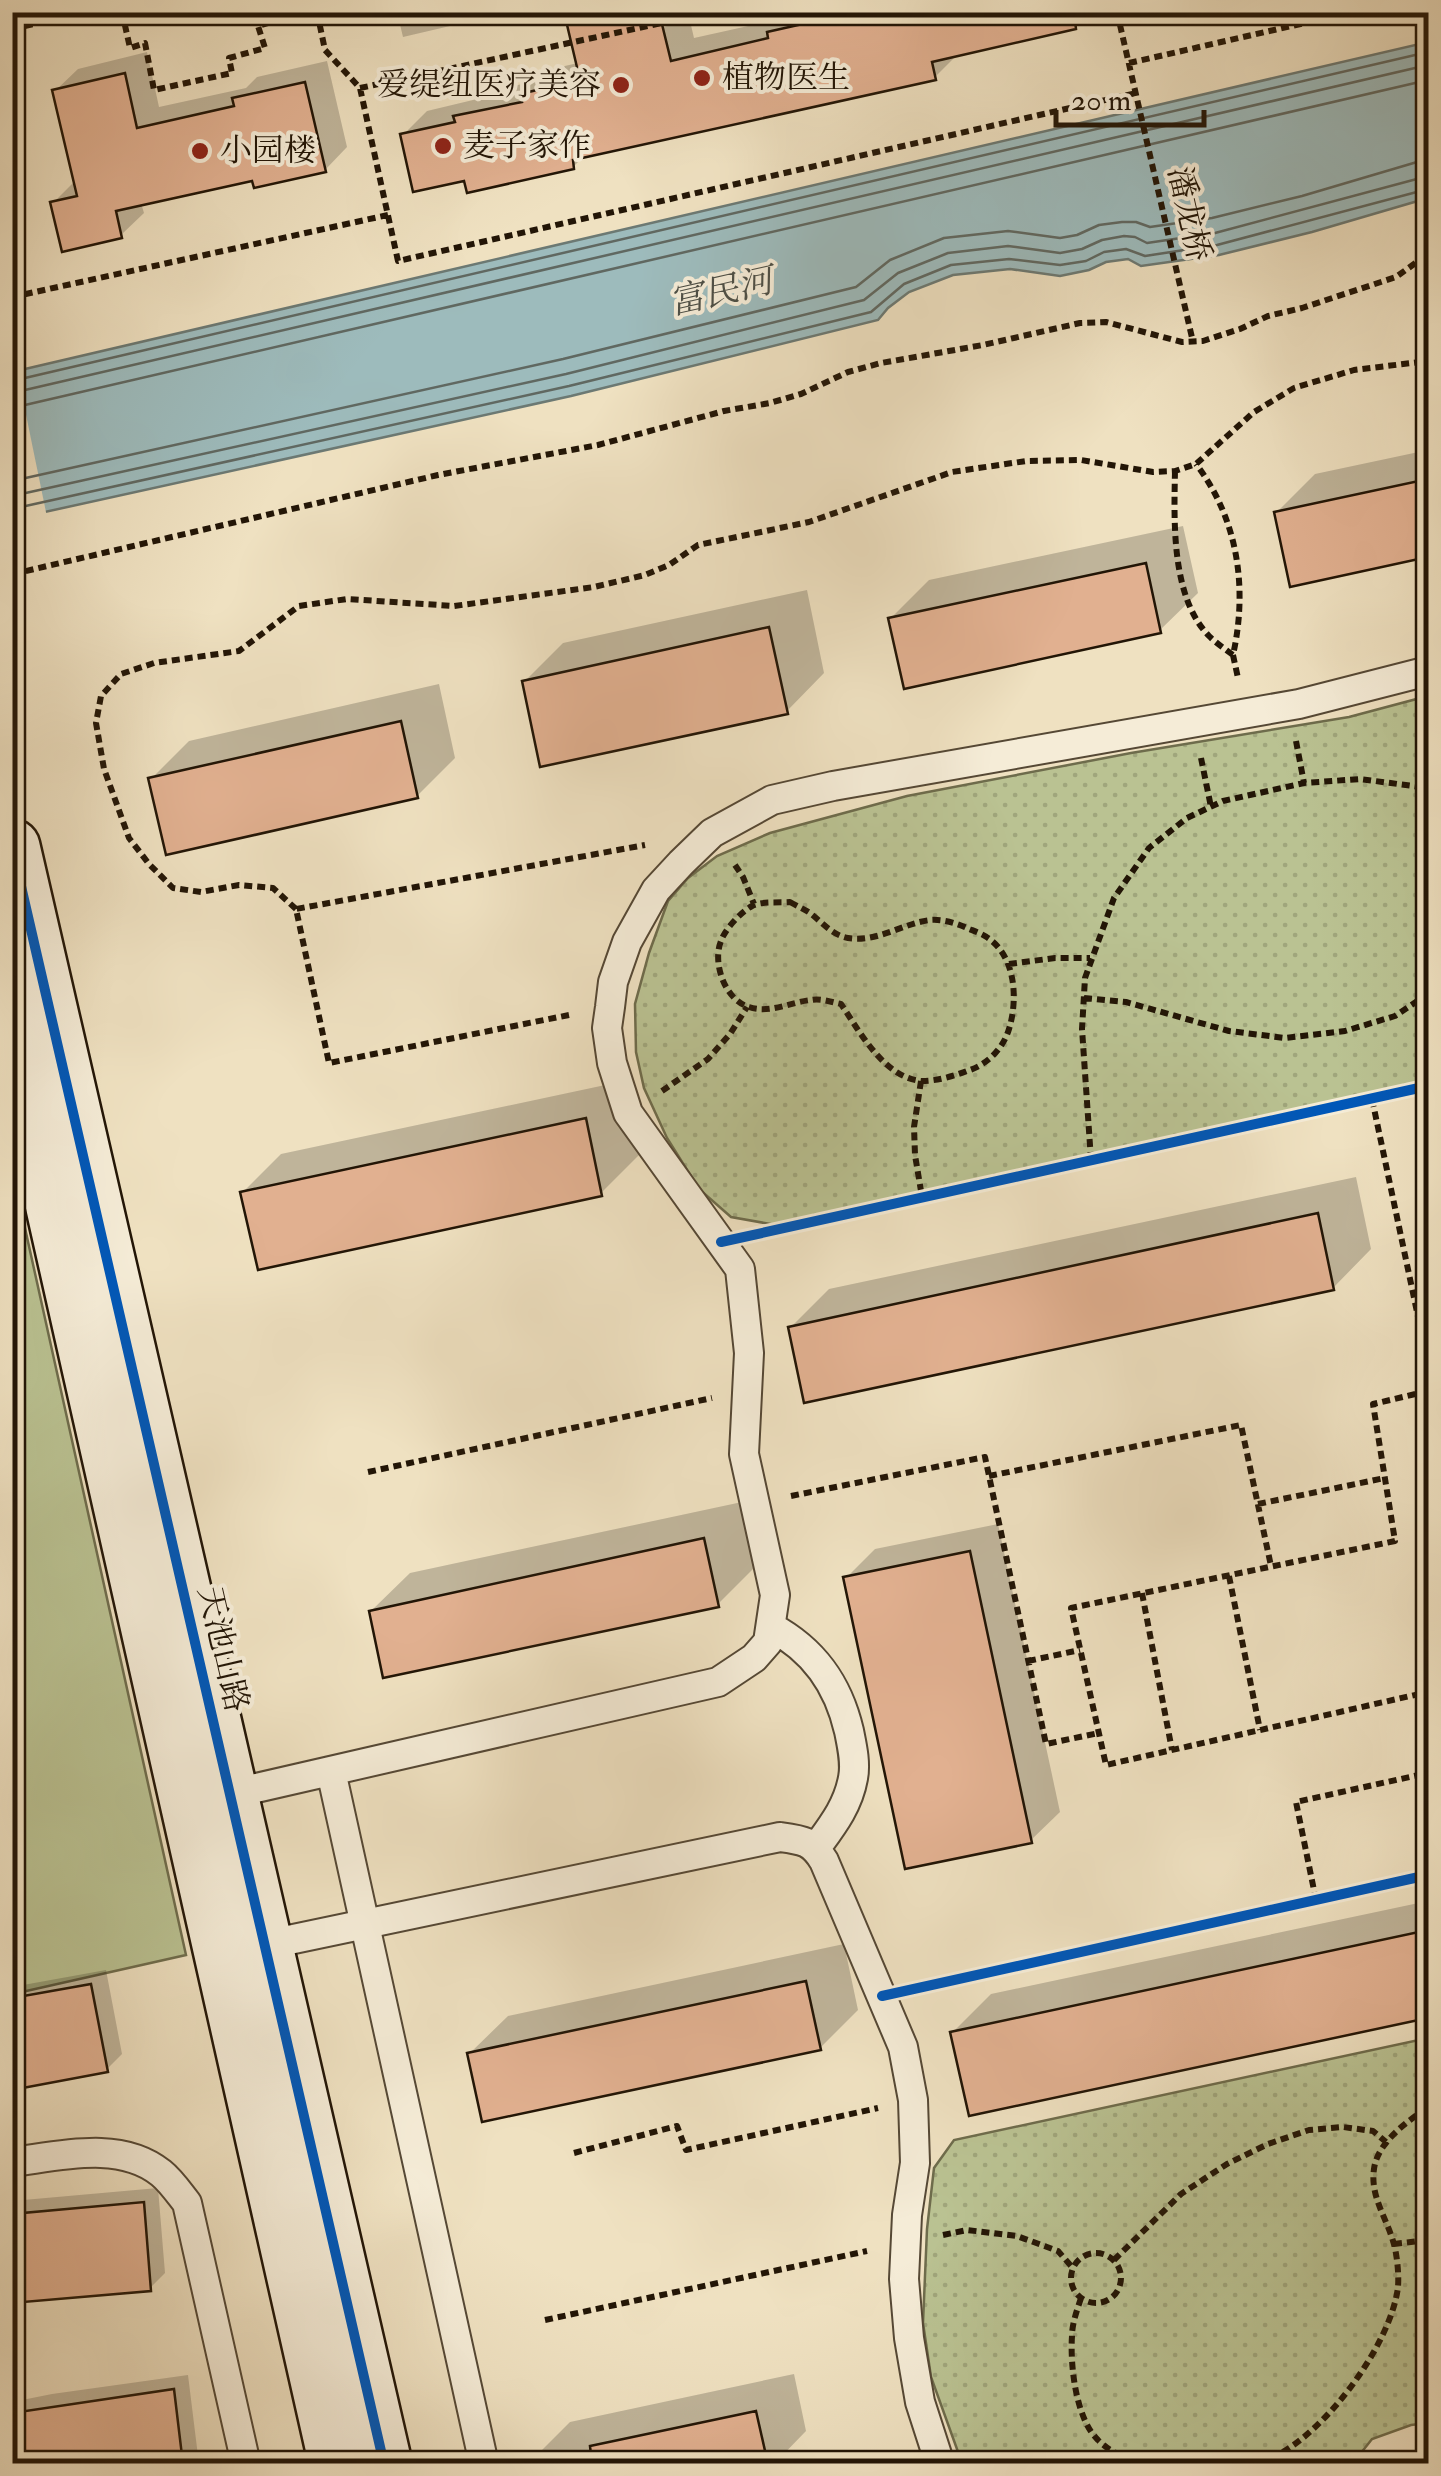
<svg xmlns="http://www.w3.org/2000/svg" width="1441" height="2476" viewBox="0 0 1441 2476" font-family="'IM FELL Double Pica','Noto Serif SC',serif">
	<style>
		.grass { fill: url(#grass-dots); stroke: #6e6c4c; stroke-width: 2.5 }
		.park { fill: #bac292; stroke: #6e6c4c; stroke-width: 2.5 }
		.water { fill: #9dbbbc; stroke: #6c7973; stroke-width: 2.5 }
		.pier { fill: #efe1c1 }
		.shadow { fill: #0003 }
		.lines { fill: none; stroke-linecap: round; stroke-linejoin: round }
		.shore { stroke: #606861; stroke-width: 2.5 }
		.building { fill: #e1b090; stroke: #221506; stroke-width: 2.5 }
		.lane-casing { stroke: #554835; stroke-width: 32 }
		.secondary-casing { stroke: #221506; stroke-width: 60 }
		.path { stroke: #221506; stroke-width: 6; stroke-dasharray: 8 5; stroke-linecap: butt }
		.lane { stroke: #f5ecd7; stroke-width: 28 }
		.secondary { stroke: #f5ecd7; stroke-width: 55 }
		.cycleway-casing { stroke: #f5ecd7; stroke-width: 16 }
		.cycleway { stroke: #0057b8; stroke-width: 10 }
		.poi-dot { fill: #8f2418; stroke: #f5ecd7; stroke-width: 4 }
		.labels { text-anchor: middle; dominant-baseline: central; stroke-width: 8; stroke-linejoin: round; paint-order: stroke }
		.poi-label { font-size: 32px; fill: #221506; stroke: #f5ecd7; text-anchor: start }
		.street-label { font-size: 32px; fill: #221506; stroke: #f5ecd7 }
		.water-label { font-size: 35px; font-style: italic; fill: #4d4f46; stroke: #f5ecd7 }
	</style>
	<defs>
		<pattern id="grass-dots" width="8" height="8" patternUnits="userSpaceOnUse" patternTransform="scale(2.5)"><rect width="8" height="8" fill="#bac292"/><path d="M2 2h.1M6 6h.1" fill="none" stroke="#a0a67c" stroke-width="1.8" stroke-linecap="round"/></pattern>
	</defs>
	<rect width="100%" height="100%" fill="#efe1c1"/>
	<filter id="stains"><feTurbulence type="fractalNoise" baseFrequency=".002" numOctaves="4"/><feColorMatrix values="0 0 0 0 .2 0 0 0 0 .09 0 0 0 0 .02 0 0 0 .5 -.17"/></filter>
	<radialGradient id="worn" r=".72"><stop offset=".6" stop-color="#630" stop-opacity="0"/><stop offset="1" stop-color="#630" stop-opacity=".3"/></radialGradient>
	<path class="grass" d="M1428 696V1081L776 1225 731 1217 699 1189 667 1138 644 1088 636 1052 635 1004 649 953 668 901 688 878 717 856 770 833 907 796 1131 753 1349 717Z
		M1428 2038V2423L1411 2425 1372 2439 1353 2463H962L931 2377 923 2323 927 2229 934 2168 954 2140Z"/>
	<path class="park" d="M13 1174 186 1955 13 1994H12Z"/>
	<path class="water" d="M1428 42V198L1312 232 1219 255 1141 266 1128 259 1106 262 1089 270 1060 276 1010 269 953 275 909 292 888 308 878 320 571 396 13 519 12 372Z"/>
	<path class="pier" d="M16 366 47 517 13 524 12 367Z"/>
	<path class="shadow" d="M397 12H510L403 37Z
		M790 12H1046L959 53 934 78 586 154 573 167 466 178 403 135 427 111 473 100 480 93 537 81 547 70 578 63 658 28 690 21 694 38 785 18Z
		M147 52 159 107 246 88 257 77 327 61 347 147 325 170 254 178 141 203 144 213 121 235 53 203 76 180 55 91 78 69Z
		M1428 450V555L1292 584 1277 512 1315 474Z
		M1183 526 1198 593 1159 631 891 618 929 580Z
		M807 590 824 673 786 712 525 681 563 643Z
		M439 684 455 758 417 796 151 779 189 741Z
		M624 1081 639 1155 601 1193 243 1192 281 1154Z
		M1356 1177 1371 1249 1333 1288 791 1327 829 1289Z
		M742 1502 756 1566 718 1604 371 1611 410 1573Z
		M998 1524 1060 1812 1031 1840 846 1578 875 1549Z
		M1428 1901V2015L970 2113 953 2032 991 1994Z
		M844 1944 858 2010 820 2048 469 2054 508 2016Z
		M106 1970 122 2054 107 2069 12 2087V1987Z
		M158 2188 165 2273 150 2288 12 2301V2201Z
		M794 2374 806 2431 774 2464H533L532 2460 570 2422Z
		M188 2375 199 2464H12V2402L52 2394Z"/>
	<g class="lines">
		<path class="shore" d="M12 381 1428 52
			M12 393 1428 65
			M12 408 1428 80
			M12 481 563 359 856 287 890 260 944 238 1008 231 1060 238 1077 235 1099 225 1122 222H1136L1150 227 1212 218 1302 196 1417 162 1428 161
			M12 496 566 374 864 300 898 273 948 253 1008 246 1060 253 1082 249 1102 240 1124 236 1135 237 1147 243 1215 233 1428 176
			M12 509 569 386 871 312 904 284 951 265 1009 259 1060 265 1086 261 1104 252 1126 249 1145 256 1217 245 1428 189"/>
	</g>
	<path class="building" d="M564 12H659L671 61 768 38 767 32 856 12H1074L1076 29 932 62 936 80 573 160 574 169 467 193 464 181 413 192 400 134 455 122 453 116 522 102 520 94 580 80Z
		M125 73 137 128 234 106 232 98 305 82 326 172 254 188 252 181 116 211 122 238 62 252 50 202 77 196 52 90Z
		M1428 479V557L1290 587 1274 512Z
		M1146 563 1161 633 904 689 888 618Z
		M769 627 788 714 540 767 522 681Z
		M401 721 418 798 166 855 148 778Z
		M586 1118 602 1196 258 1270 240 1192Z
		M1318 1213 1334 1290 804 1403 788 1327Z
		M704 1538 719 1607 383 1678 369 1611Z
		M970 1551 1032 1843 905 1869 843 1577Z
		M1428 1930V2018L969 2116 950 2032Z
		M806 1981 821 2050 482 2122 467 2053Z
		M91 1984 108 2072 12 2090V1998Z
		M144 2202 151 2291 12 2303V2214Z
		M174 2389 183 2464H12V2413Z
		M756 2411 768 2464H592L590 2446Z"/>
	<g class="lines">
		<defs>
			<path id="lane" d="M771 1627C814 1650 838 1684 849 1731 852 1746 856 1763 853 1778 848 1806 832 1826 816 1848
				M331 1771 484 2464
				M230 1794 718 1682 754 1658 768 1642 775 1595 744 1454 749 1353 740 1269 628 1113 612 1063 607 1028 610 1007 613 982 627 942 656 890 681 863 712 833 772 800 833 786 1299 704 1428 671
				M265 1945 780 1837C803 1840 812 1841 824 1861L903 2047 913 2100 915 2163 907 2215 904 2279 909 2338 920 2402 940 2464
				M12 2162C60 2156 120 2140 161 2173 171 2181 179 2193 187 2203L246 2464"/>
			<path id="secondary" d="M12 847 384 2464
				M12 1021 337 2464"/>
		</defs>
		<use href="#lane" class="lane-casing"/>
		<use href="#secondary" class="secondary-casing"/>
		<path class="path" d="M122 12 130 48 145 43 154 90 232 73 229 58 265 48 258 26 272 22 270 12
			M317 12 325 50 360 88 398 261 1136 93
			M1117 12 1193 342
			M12 29 85 12
			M1129 63 1353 12
			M360 88 713 12
			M12 297 388 215
			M1175 471C1174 521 1171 597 1209 636 1216 643 1225 649 1233 655 1248 588 1238 519 1196 464
			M13 574 438 475 598 445 724 411 770 403 801 394 848 372 881 363 983 345 1080 323 1106 322 1182 342 1203 341 1240 329 1268 316 1302 308 1396 277 1428 254
			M1233 655 1238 678
			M1296 741 1304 783
			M1201 758 1211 807
			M735 865 743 877 754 904
			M790 902C797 906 804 909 810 913 823 923 832 935 848 938 876 943 904 923 930 920 943 919 956 923 967 928 974 931 983 934 988 938 1016 957 1018 1000 1009 1029 1003 1049 987 1065 967 1071 954 1076 937 1081 922 1081 884 1078 860 1032 841 1004 831 1002 821 998 811 1000 791 1002 769 1014 749 1007 725 1000 712 963 721 941 725 929 741 912 752 906 761 901 779 903 790 902Z
			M296 909 273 888 239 885 201 892 173 888 149 864 129 838 104 769 96 723 101 696 121 674 154 663 239 651 299 606 347 599 454 606 594 587 645 575 669 565 698 545 809 522 952 472 1026 461 1081 460 1153 472 1175 471 1196 464 1254 412 1294 388 1354 370 1428 361
			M1009 964 1055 958H1090
			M1084 998 1126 1002 1229 1031 1285 1038 1345 1031 1395 1016 1428 994
			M569 1015 329 1063 296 909 645 845
			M921 1081 914 1127 915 1155 922 1197
			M662 1091 708 1059 730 1034 747 1007
			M1372 1099 1428 1364
			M1091 1160 1082 1029 1085 978 1114 898 1149 848 1187 818 1223 801 1304 783 1360 779 1428 788
			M1428 1391 1373 1404 1395 1541 1071 1608 1106 1765 1428 1692
			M368 1472 712 1398
			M989 1476 1241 1425 1271 1566
			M791 1496 985 1457 1046 1744 1099 1733
			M1258 1504 1385 1478
			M1229 1576 1260 1730
			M1142 1593 1172 1750
			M1028 1661 1080 1650
			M1316 1900 1296 1802 1428 1773
			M574 2153 677 2126 686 2150 878 2108
			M943 2235 967 2230 1017 2236 1058 2251 1072 2267
			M1394 2244 1428 2240
			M1071 2278a25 25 0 1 1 50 0a25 25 0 1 1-50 0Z
			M1114 2260 1181 2194 1227 2164 1268 2144 1309 2130 1343 2127 1373 2131 1386 2142
			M1081 2298C1077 2310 1072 2324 1072 2336 1070 2366 1076 2419 1098 2440 1110 2452 1124 2457 1139 2464
			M545 2320 867 2251
			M1246 2464C1253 2462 1262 2462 1269 2459 1323 2437 1391 2345 1398 2287 1399 2274 1397 2253 1393 2241 1386 2217 1370 2196 1374 2169 1377 2143 1408 2120 1428 2108"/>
		<use href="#lane" class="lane"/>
		<use href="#secondary" class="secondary"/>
		<defs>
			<path id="cycleway" d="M12 847 384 2464
				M721 1242 1428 1086
				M882 1996 1428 1875"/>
		</defs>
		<use href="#cycleway" class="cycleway-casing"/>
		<use href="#cycleway" class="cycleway"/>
	</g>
	<g class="poi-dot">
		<circle cx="702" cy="78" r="10"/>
		<circle cx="621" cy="85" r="10"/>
		<circle cx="443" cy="146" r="10"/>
		<circle cx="200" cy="151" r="10"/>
	</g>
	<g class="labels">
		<g class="poi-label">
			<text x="722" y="78">植物医生</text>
			<text x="601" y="85" text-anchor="end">爱缇纽医疗美容</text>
			<text x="463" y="146">麦子家作</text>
			<text x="220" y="151">小园楼</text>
		</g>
		<g class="street-label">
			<text transform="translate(1189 214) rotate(77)">潘龙桥</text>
			<text transform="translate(223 1649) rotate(77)">天池山路</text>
		</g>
		<g class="water-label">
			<text transform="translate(721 292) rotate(-13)">富民河</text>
		</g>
	</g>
	<rect width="1441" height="2476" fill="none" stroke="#efe1c1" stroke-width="50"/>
	<rect x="15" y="15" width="1411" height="2446" fill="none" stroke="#221506" stroke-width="5"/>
	<rect x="25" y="25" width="1391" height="2426" fill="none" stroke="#221506" stroke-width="2.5"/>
	<path d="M1056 110v15h148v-15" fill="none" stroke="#221506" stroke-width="5"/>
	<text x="1071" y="110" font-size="30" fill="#221506" stroke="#f5ecd7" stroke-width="8" paint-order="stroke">20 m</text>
	<rect width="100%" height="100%" filter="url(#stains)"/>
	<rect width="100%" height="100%" fill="url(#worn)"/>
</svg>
